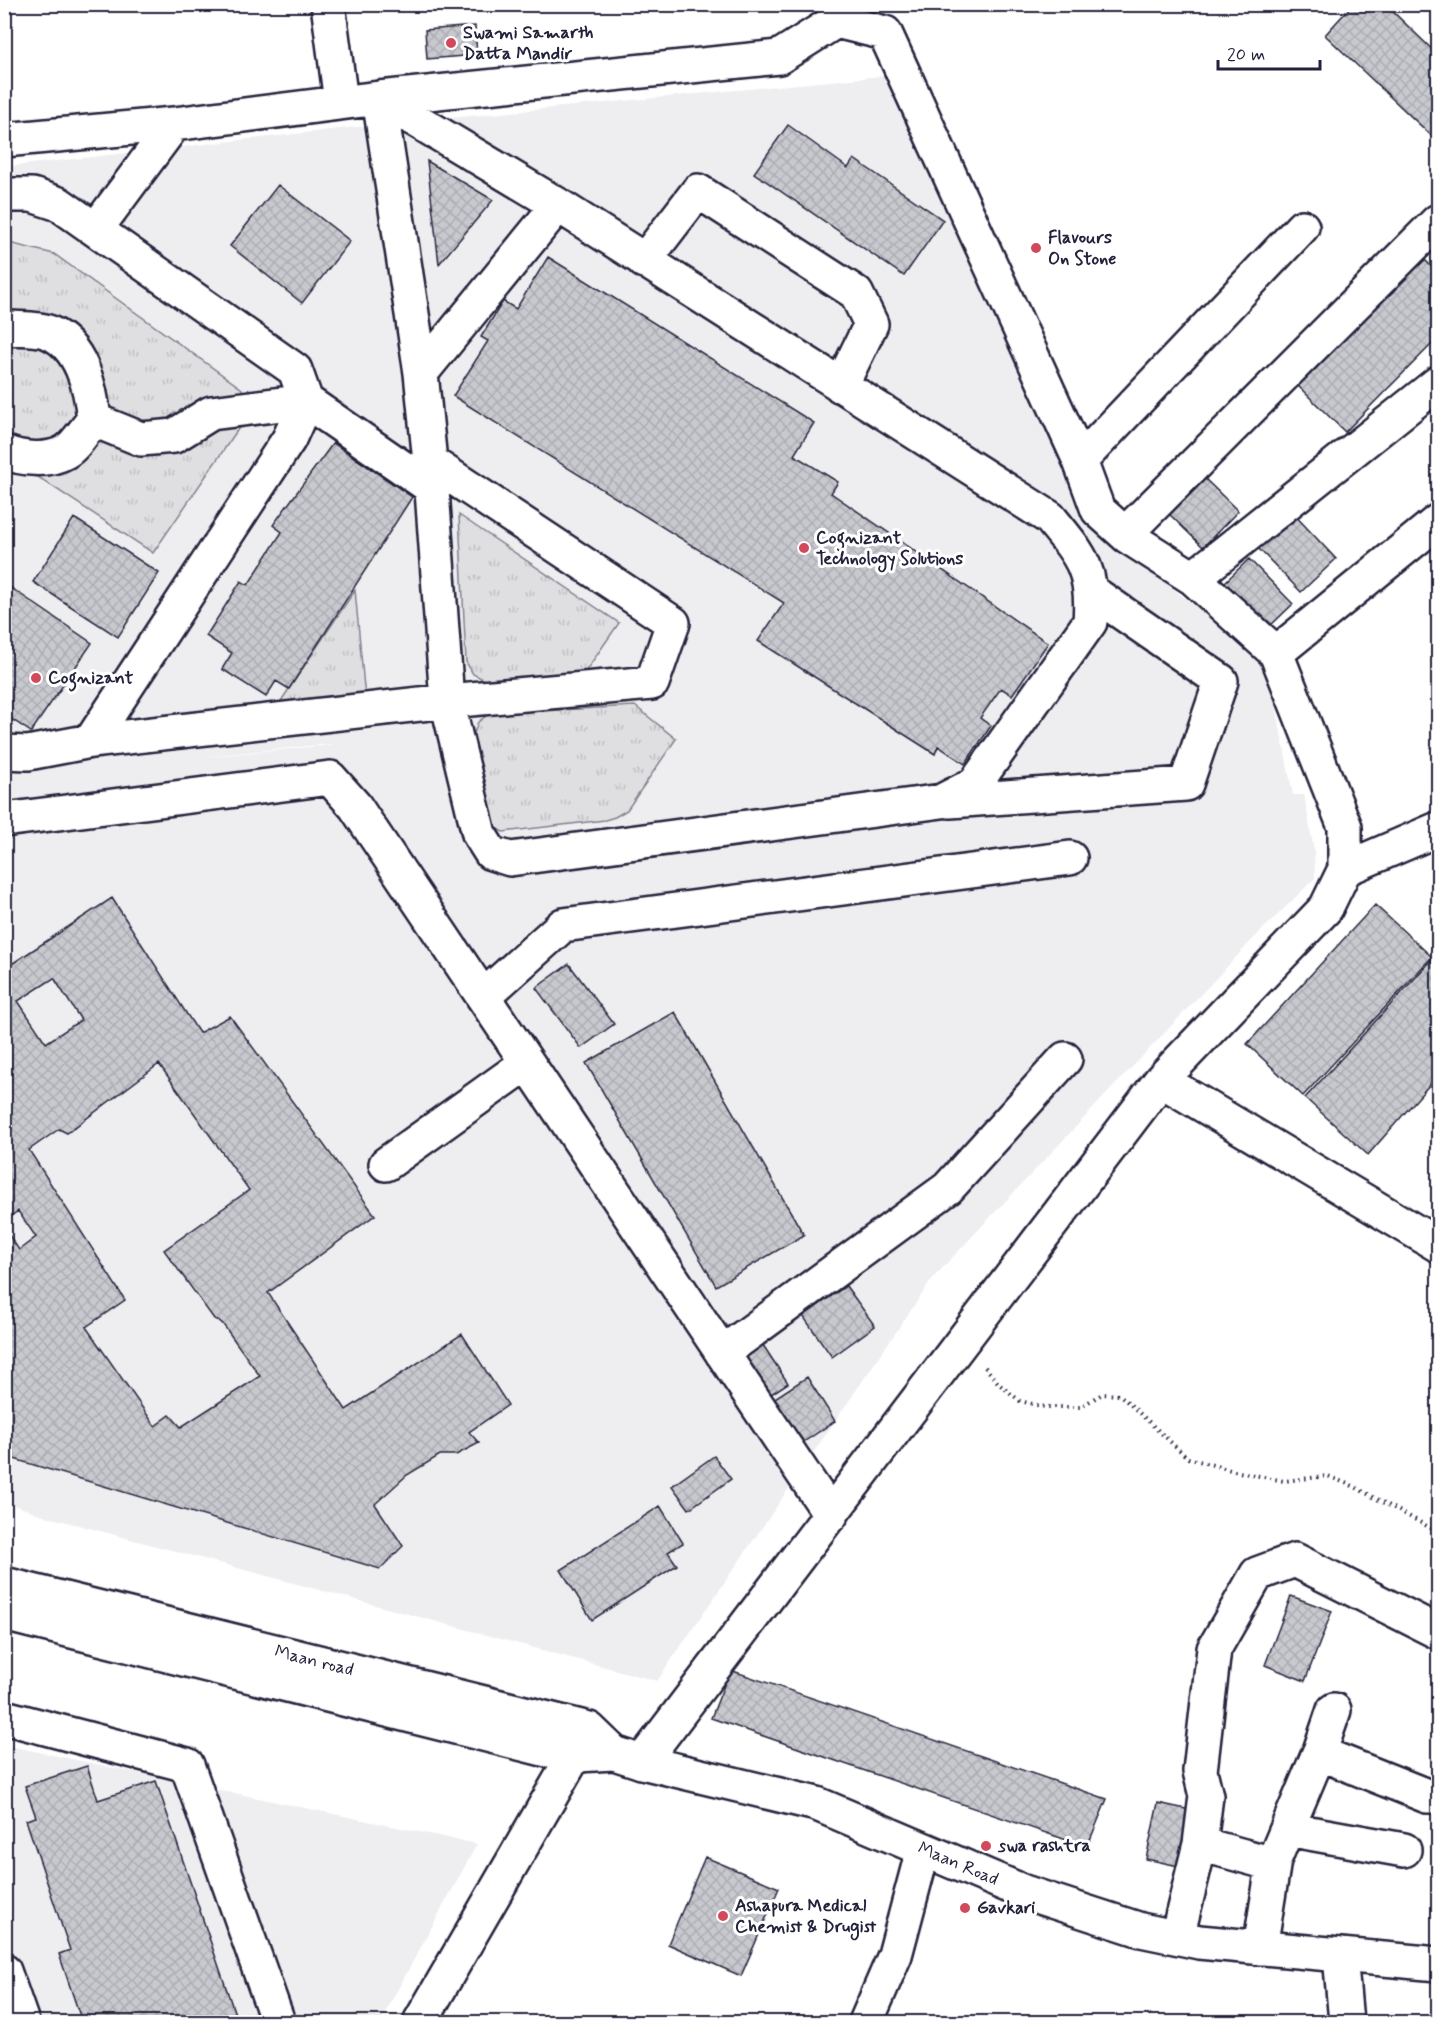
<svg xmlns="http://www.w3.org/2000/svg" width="1443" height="2027" viewBox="0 0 1443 2027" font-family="Mynerve,sans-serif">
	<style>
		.built { fill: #eeeef1; fill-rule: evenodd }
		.grass { fill: url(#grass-tufts); stroke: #80808e; stroke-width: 1.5 }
		.building { fill: url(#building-cross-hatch); stroke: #22223b; stroke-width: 1.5; fill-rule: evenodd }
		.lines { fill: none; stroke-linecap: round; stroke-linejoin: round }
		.minor-casing { stroke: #22223b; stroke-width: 38 }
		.major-casing { stroke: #22223b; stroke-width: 38 }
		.path { stroke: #22223b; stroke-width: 4; stroke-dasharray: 1.5 4.5; stroke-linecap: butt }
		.minor { stroke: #fff; stroke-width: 33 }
		.major { stroke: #fff; stroke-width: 33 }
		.poi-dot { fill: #d1495b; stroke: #fff; stroke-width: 2 }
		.labels { text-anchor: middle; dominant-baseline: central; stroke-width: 6; stroke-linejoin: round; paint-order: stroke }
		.poi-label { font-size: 18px; font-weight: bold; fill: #22223b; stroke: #fff; text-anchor: start }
		.street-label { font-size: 18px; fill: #22223b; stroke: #fff }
	</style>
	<defs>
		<pattern id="grass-tufts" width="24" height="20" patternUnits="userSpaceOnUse" patternTransform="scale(1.5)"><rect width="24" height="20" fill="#dfdfe2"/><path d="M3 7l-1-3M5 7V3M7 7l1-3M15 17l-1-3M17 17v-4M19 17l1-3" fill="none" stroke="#bfbfc3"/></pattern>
		<pattern id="building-cross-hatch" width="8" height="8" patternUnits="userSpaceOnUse" patternTransform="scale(1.5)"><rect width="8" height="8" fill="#c8c8cf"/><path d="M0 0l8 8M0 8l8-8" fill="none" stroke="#acacb3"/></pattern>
	</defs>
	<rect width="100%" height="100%" fill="#fff"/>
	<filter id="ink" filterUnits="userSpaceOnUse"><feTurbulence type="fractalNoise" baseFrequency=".0167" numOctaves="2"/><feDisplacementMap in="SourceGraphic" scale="12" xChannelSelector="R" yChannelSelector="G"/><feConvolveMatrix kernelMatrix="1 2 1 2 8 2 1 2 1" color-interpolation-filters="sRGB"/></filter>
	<g filter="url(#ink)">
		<path class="built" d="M892 75 1096 532 1267 659 1293 795H1304L1314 850 1315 878 1255 937 933 1278 657 1681 52 1518 5 1502 4 167 356 127ZM330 744V745L192 758 257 751Z
			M5 1745 477 1844 380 2022H5Z"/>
		<path class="grass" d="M5 242 54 254 242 389 247 416 153 553 5 455Z
			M459 515 619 623 583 675 489 682 473 674 466 662Z
			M355 590 365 698 279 704Z
			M635 706 676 739 627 810 615 817 605 820 503 832 490 825 471 742 478 722 489 714Z"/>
		<path class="building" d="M1353 4H1385L1438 55V142L1325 35Z
			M475 26 477 55 427 59 425 30Z
			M788 125 848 168 854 159 943 220 904 276 754 173Z
			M427 161 493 200 439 264Z
			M278 185 350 241 302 303 230 246Z
			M1420 255 1438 273V338L1345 432 1294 382Z
			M548 257 814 423 794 455 838 482 831 493 1048 643 1012 695 1001 688 980 718 991 726 965 764 938 746 935 754 758 641 784 603 453 396 488 341 481 337 503 301 516 309Z
			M333 443 412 497 289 689 276 681 266 697 222 669 232 653 206 636 241 581 248 585 282 532 273 525Z
			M1198 472 1238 511 1203 547 1163 508Z
			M1291 511 1336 559 1301 592 1256 546Z
			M74 518 159 573 118 637 33 582Z
			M1249 559 1293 604 1267 629 1223 584Z
			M4 583 92 643 31 732 4 714Z
			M112 898 199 1033 230 1016 375 1215 268 1293 346 1410 462 1334 508 1405 469 1432 479 1443 456 1455H440L407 1475 375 1504 403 1546 380 1569 4 1456V1228L19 1250 36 1237 18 1211 4 1221V969ZM54 978 81 1020 46 1043 18 1001ZM159 1064 249 1190 164 1250 214 1319 222 1323 260 1376 181 1427 170 1415 155 1426 86 1327 125 1300 29 1150 59 1129 67 1133Z
			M1375 905 1432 957 1303 1096 1247 1044Z
			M1438 953V1075L1368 1155 1305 1098Z
			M569 964 614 1024 581 1048 536 988Z
			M675 1012 804 1235 716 1286 586 1063Z
			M846 1286 875 1326 832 1357 803 1316Z
			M757 1336 788 1383 762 1400 730 1353Z
			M807 1377 835 1421 790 1451 761 1407Z
			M714 1456 731 1479 689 1509 672 1486Z
			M660 1506 683 1543 668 1552 677 1565 592 1620 561 1570Z
			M1291 1596 1332 1611 1305 1681 1265 1665Z
			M730 1670 1107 1799 1087 1847 711 1718Z
			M87 1766 98 1800 156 1781 237 2020 82 2022 59 1954 70 1950 26 1820 36 1817 25 1786Z
			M1158 1803 1200 1812 1188 1868 1146 1859Z
			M705 1857 779 1888 741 1976 668 1944Z"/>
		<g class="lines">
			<defs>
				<path id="minor" d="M328 4 341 102
					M379 98 558 205 1050 518C1082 557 1094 570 1090 622L975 784 942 801 510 859 491 853 479 834 447 701 430 462
					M4 140 174 124 379 98 779 57 836 21 885 33 1080 461 1098 510 1127 536 1193 578 1276 653 1345 827V869L1326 908 1161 1080 642 1762
					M4 195H32L59 204 295 370 306 401 289 439 91 741
					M96 229 174 124
					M644 261 698 191 856 293 871 324 841 386
					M4 331 10 328C21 329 37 328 48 332 81 345 91 388 94 420 85 429 76 446 65 452 48 462 21 459 4 452
					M421 373 558 205
					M94 420 141 439 174 436 211 413 306 401 432 488
					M1080 461 1302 227
					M1125 534 1438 221
					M1193 578 1438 383
					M1276 653 1438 521
					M4 752 28 753 91 741 447 701 652 683 673 623 430 462 421 373 379 98
					M950 801 1186 784 1221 681 1092 592
					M4 820 330 778 355 806 831 1515
					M1345 869 1438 829
					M483 997 563 925 1070 858
					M1161 1080 1438 1245
					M386 1164 527 1063
					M722 1353 948 1188 1065 1059
					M4 1717 187 1765 278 2022
					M1319 1754 1334 1710
					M1287 1829 1404 1850
					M1200 1844 1273 1864
					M1177 1937 1200 1844 1206 1796 1200 1771 1214 1649 1257 1574 1295 1560 1438 1632
					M1260 1948 1274 1860 1319 1753 1427 1796H1438
					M1340 1955 1346 2022
					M4 1971 22 2022
					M420 2022 589 1730
					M866 2022 895 1955 923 1850"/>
				<path id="major" d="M4 1584 589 1729 614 1753
					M4 1614 555 1752 577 1755 614 1753 642 1762 817 1804 1024 1892 1141 1930 1199 1942 1438 1964"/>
			</defs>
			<use href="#minor" class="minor-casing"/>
			<use href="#major" class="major-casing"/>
			<path class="path" d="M985 1367 999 1384 1020 1401 1045 1407H1080L1102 1394 1120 1395 1188 1458 1234 1471 1284 1481 1328 1476 1353 1486 1438 1532"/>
			<use href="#minor" class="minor"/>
			<use href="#major" class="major"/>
		</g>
	</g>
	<g class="poi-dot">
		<circle cx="451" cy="43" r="6"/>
		<circle cx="1036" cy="248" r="6"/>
		<circle cx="804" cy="548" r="6"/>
		<circle cx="36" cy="678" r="6"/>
		<circle cx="986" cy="1846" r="6"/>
		<circle cx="965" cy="1908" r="6"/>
		<circle cx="723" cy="1916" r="6"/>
	</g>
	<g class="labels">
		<g class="poi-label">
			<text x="463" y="33">Swami Samarth<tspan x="463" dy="21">Datta Mandir</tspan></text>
			<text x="1048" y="238">Flavours<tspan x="1048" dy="21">On Stone</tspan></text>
			<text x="816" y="538">Cognizant<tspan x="816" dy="21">Technology Solutions</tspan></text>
			<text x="48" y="678">Cognizant</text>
			<text x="998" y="1846">swa rashtra</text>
			<text x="735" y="1906">Ashapura Medical<tspan x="735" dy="21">Chemist &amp; Drugist</tspan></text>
			<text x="977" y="1908">Gavkari</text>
		</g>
		<g class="street-label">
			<text transform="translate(314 1661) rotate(14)">Maan road</text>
			<text transform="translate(958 1864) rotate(23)">Maan Road</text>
		</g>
	</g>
	<rect width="1443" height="2027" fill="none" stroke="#fff" stroke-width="24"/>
	<rect x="12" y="12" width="1419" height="2003" fill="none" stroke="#22223b" stroke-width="2" filter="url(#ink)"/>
	<path d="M1218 60v9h102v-9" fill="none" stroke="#22223b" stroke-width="3"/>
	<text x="1227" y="60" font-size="18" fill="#22223b" stroke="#ffffff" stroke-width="4.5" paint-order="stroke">20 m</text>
</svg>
